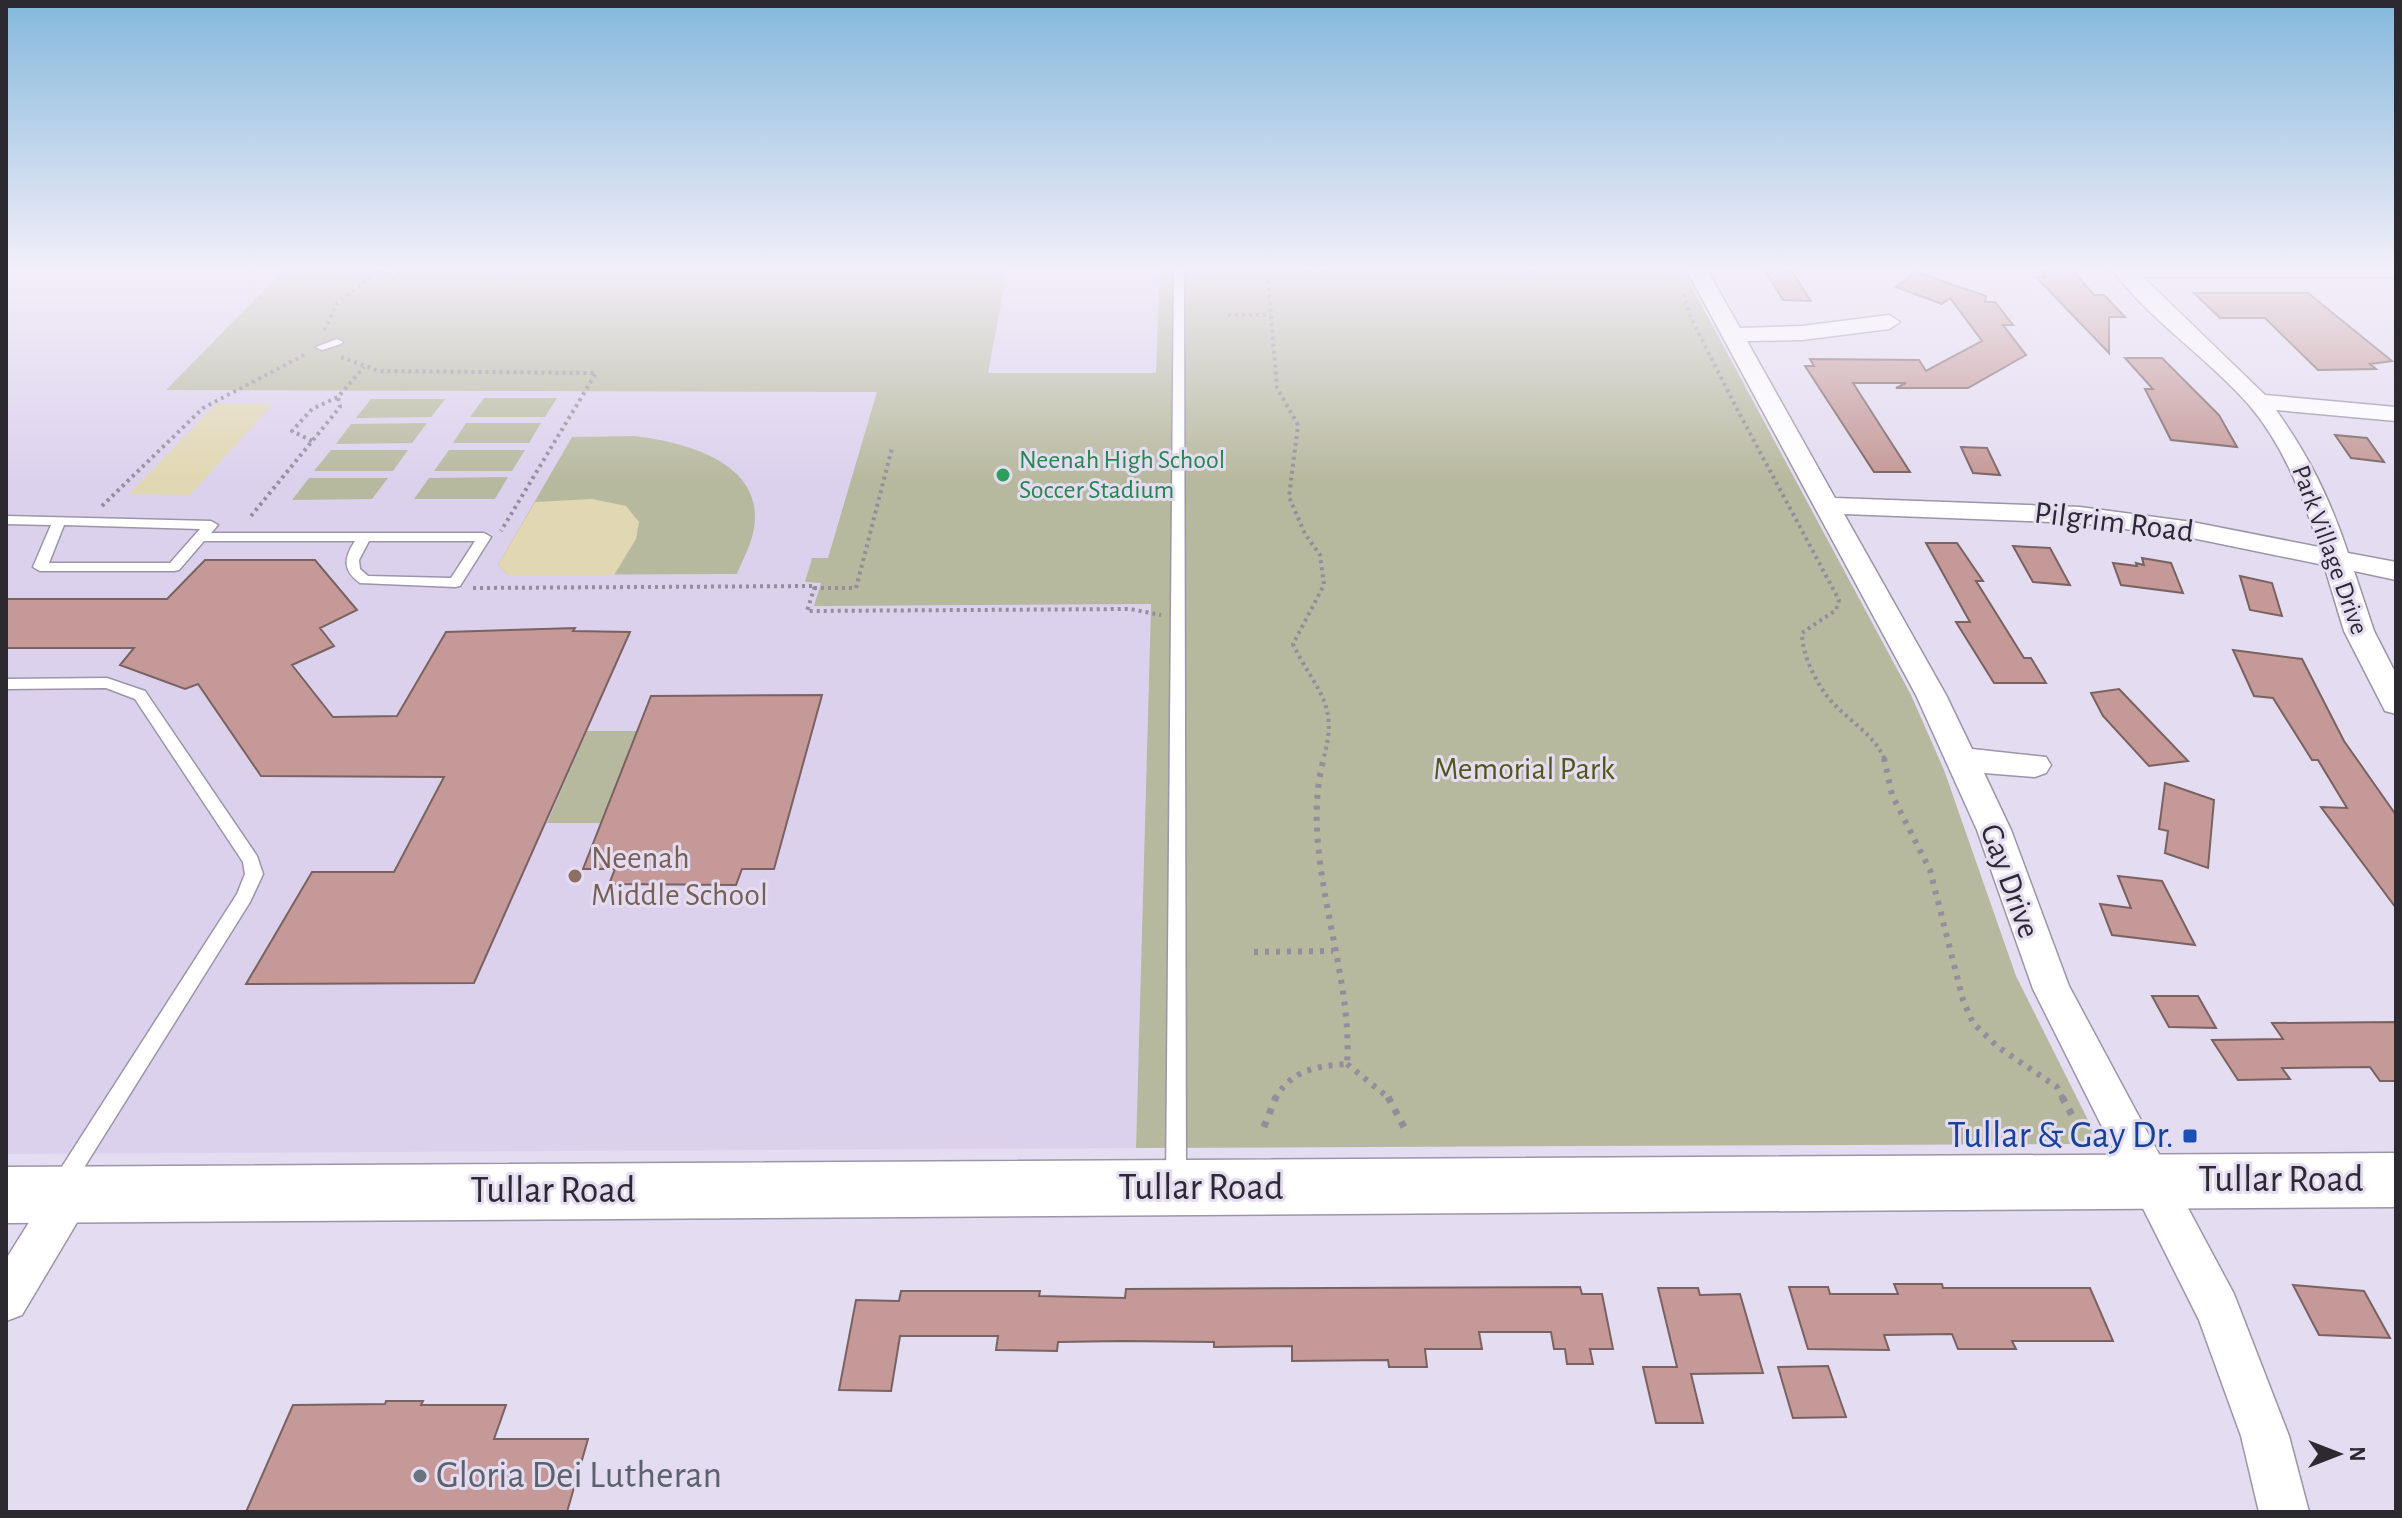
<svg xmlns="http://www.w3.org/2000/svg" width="2402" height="1518" viewBox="0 0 2402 1518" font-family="'Alegreya Sans',sans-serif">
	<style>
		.built { fill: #dcd1ed }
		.green { fill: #b7b99e }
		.sand { fill: #e1d7b2 }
		.building { fill: #c59997; stroke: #796261; stroke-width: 2 }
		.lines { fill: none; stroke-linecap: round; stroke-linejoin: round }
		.lane-casing { stroke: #9c94a8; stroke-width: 3 }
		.street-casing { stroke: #9c94a8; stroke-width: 3 }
		.secondary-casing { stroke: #9c94a8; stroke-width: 3 }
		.path-far2 { stroke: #938d9d; stroke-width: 4; stroke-dasharray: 3 4; stroke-linecap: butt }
		.path-far1 { stroke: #938d9d; stroke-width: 6; stroke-dasharray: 4 7; stroke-linecap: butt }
		.path { stroke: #938d9d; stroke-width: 7; stroke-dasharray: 6 8; stroke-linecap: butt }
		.lane { fill: #fff; fill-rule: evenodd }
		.street { fill: #fff; fill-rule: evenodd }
		.secondary { fill: #fff; fill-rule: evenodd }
		.leisure-dot { fill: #2e9e5b; stroke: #e4dcf1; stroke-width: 3 }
		.education-dot { fill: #8d6e63; stroke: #e4dcf1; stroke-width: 3 }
		.transit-dot { fill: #1a4fb4; stroke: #e4dcf1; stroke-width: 3 }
		.worship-dot { fill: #6b7280; stroke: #e4dcf1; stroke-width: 3 }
		.labels { text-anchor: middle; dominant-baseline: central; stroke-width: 6; stroke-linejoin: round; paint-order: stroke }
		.far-leisure-label { font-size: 26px; fill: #27864d; stroke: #e4dcf1; text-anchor: start }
		.far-street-label { font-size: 26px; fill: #2c2931; stroke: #e4dcf1 }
		.street-label { font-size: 32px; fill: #2c2931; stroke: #e4dcf1 }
		.park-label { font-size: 32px; fill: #545619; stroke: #e4dcf1 }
		.education-label { font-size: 32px; fill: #785e54; stroke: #e4dcf1; text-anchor: start }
		.near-transit-label { font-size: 38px; fill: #164399; stroke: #e4dcf1; text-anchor: end }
		.near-street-label { font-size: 38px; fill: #2c2931; stroke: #e4dcf1 }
		.near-worship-label { font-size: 38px; fill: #5b616d; stroke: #e4dcf1; text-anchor: start }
	</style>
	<rect width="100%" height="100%" fill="#e4dcf1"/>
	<path class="built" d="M6 267H1160L1136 1148 6 1154Z"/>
	<path class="green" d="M287 267H1008L988 373H1156L1160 267H1681L1911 695 1944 770 2016 976 2096 1136 2080 1144 1136 1148 1151 604 814 606 821 583 805 582 812 558H828L877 392 166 390Z
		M484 398H557L545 417H470Z
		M371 399H445L431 417 356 418Z
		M427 423 412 443 336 444 351 424Z
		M466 423H541L529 443H453Z
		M634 436C685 442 769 463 753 533 750 547 742 561 737 574L508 575 498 565 572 437Z
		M331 450H408L393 471H314Z
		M449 450H525L512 471H434Z
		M508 477 495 499H414L429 478Z
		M309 478H388L372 499 292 500Z
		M587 731H638L601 823H547Z"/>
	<path class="sand" d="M216 404H273L190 495 129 494Z
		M592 499 626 506 639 522 636 539 614 575H508L498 565 535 502Z"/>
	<path class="building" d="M1763 267H1789L1811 301 1783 300Z
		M2039 267H2070L2094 295H2104L2125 317H2109V353L2036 277H2047Z
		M1916 272 1986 296 1985 302H1995L2013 325H2003L2026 355 1968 388H1896L1906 383H1853L1910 472H1874L1805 366H1814L1810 359 1919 360 1926 371 1982 341 1950 298 1942 304 1896 287Z
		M2194 293H2308L2392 361 2370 364 2376 369 2318 370 2265 318H2220Z
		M2125 358H2162L2219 415 2237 447 2171 440 2145 389H2153Z
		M2335 435 2367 438 2384 462 2351 458Z
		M1961 447 1987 448 2000 475 1973 473Z
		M1926 543H1957L1983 581H1976L2024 658H2031L2046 683H1994L1956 622H1970Z
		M2013 546 2050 548 2070 585 2033 582Z
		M2142 558 2171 563 2183 593 2121 585 2113 563 2137 566 2136 563 2144 565Z
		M205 560H315L357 610 320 628 334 646 292 665 333 717 397 716 446 632 575 628 573 631 630 632 474 983 246 984 312 872H394L444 777 261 776 198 684 185 689 120 665 134 648H6V599H167Z
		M2240 576 2272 583 2282 616 2250 610Z
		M2233 650 2302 659 2344 741 2396 815V908L2321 807 2347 808 2318 760H2312L2273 698 2254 696Z
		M2119 689 2188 761 2149 766 2103 716 2091 693Z
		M822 695 774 869H742L736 885 609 884 615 869H583L651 696Z
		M2165 783 2214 800 2208 868 2165 853 2168 831 2159 829Z
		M2118 876 2162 881 2195 945 2112 935 2100 904 2131 908Z
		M2152 996H2198L2216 1028 2169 1027Z
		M2396 1022V1081H2380L2370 1067 2282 1068 2290 1079 2238 1080 2212 1040 2283 1039 2272 1023Z
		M1894 1284H1942L1943 1288H2090L2113 1341H2012L2016 1349H1958L1952 1334 1884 1335 1889 1350 1808 1349 1789 1287H1828L1830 1294H1898Z
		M2293 1285 2364 1291 2390 1338 2319 1335Z
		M1580 1287 1582 1294H1602L1613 1349H1590L1593 1364H1567L1565 1349H1554L1551 1332H1479L1482 1349H1425L1427 1367H1389L1388 1360 1292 1361V1346L1214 1347V1342L1122 1341 1058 1342 1057 1351 996 1350 998 1336H900L891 1391 839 1390 856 1300 899 1301 901 1291H1040L1039 1296 1125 1298 1126 1289Z
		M1658 1288H1698L1700 1295 1740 1294 1763 1373 1691 1374 1703 1423H1656L1643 1367H1677Z
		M1828 1366 1846 1417 1793 1418 1778 1367Z
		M386 1401H423L421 1405H506L494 1439H588L567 1512H246L293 1405 385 1404Z"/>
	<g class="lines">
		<defs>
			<path id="lane" d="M382 267H391L398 272 393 275 382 271Z
				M1174 267H1184L1186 1182 1183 1189 1176 1192 1169 1189 1166 1182Z
				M1296 267H1317L1321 270 1316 273Z
				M1531 267H1551L1531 271Z
				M337 339 343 342 341 344 322 350 316 347Z
				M6 516 211 521 218 525 211 533H484L491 537 460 586 455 587 360 583C342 570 344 558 355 541H204L179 570 174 571H40L33 567 51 525 6 524ZM64 525 200 529 170 563H49ZM369 541H475L451 578 368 576 360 569 359 560Z
				M107 678 145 691 257 856 263 874 250 902 70 1190 63 1193 56 1190 53 1183 56 1176 237 894 245 874 243 862 135 699 106 688 6 689V679Z"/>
			<path id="street" d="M1685 267H1705L1740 328 1802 326 1889 315 1900 322 1889 329 1802 340 1747 341 1835 498 2080 507 2192 522 2319 547C2303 496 2284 446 2249 405 2207 357 2147 318 2110 267H2396V277H2143L2265 395 2396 407V421L2276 410C2309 456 2330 499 2348 553L2396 562V580L2354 571 2374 631 2396 674V714L2385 711 2344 631 2324 565 2192 538 2080 523 1844 514 1946 695 1972 749 2046 757 2051 765 2046 773 2035 777 1984 773 2011 830 2069 986 2234 1294 2289 1436 2309 1512H2259L2241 1436 2199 1320 2033 989 1977 830 1916 695Z
				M70 1175 85 1181 91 1195 85 1209 22 1315 6 1321V1259L55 1181Z"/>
			<path id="secondary" d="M2396 1153V1207L6 1223V1167Z"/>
		</defs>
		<use href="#lane" class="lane-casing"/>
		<use href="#street" class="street-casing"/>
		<use href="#secondary" class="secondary-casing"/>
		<path class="path-far2" d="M1267 267 1277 388 1298 425 1289 497 1305 534 1320 555 1324 585 1293 644C1316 692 1340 703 1323 760
			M1684 294 1689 314 1737 409 1839 600 1836 610 1802 633C1802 656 1818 688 1835 705 1852 723 1876 737 1885 760
			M1228 315H1271
			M324 330 338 302 371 277
			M341 357 379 371 596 373 501 531
			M312 441 292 431 312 409 338 397
			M102 506 203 408 306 354
			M251 516 340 407 338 397 364 367
			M473 588 815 586 807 611 1130 609 1161 615
			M814 588H856L892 448"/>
		<path class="path-far1" d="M1884 758 1892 795 1930 870 1963 1000 1973 1023 1998 1047 2057 1087 2063 1099
			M1254 952 1333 951
			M1347 1064 1390 1099
			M1275 1099C1291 1070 1316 1066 1347 1064 1354 970 1297 852 1324 758"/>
		<path class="path" d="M1388 1097 1404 1127
			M2062 1097 2077 1124
			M1264 1127 1276 1097"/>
		<use href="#lane" class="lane"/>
		<use href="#street" class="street"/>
		<use href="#secondary" class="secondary"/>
	</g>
	<linearGradient id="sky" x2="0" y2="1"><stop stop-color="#84b8dc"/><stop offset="0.56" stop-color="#f3eff9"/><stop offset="1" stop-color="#f3eff9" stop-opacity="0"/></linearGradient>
	<rect width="2402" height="480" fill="url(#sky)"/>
	<circle class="leisure-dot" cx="1003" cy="475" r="8"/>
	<circle class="education-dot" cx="575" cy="876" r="8"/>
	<rect class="transit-dot" x="2182" y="1128" width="16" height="16" rx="4"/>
	<circle class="worship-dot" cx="420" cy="1476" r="8"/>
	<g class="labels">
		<g class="far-leisure-label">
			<text x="1019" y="460">Neenah High School<tspan x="1019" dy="30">Soccer Stadium</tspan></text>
		</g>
		<g class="far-street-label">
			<text transform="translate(2330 550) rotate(70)">Park Village Drive</text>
		</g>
		<g class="street-label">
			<text transform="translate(2114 522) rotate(7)">Pilgrim Road</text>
			<text transform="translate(2010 881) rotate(70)">Gay Drive</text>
		</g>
		<g class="park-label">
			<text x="1524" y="769">Memorial Park</text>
		</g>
		<g class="education-label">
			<text x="591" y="858">Neenah<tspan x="591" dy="37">Middle School</tspan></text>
		</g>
		<g class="near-transit-label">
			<text x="2174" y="1136">Tullar &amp; Gay Dr.</text>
		</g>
		<g class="near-street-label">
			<text x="2281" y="1180">Tullar Road</text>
			<text x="1201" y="1188">Tullar Road</text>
			<text x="553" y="1191">Tullar Road</text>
		</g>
		<g class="near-worship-label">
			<text x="436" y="1476">Gloria Dei Lutheran</text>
		</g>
	</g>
	<rect width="2402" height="1518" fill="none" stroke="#2c2931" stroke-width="16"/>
	<g transform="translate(2338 1454) rotate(90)" stroke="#e4dcf1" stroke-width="6" paint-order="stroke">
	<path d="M0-6L14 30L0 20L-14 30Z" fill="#2c2931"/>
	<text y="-12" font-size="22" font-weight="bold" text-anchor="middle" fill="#2c2931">N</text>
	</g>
</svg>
